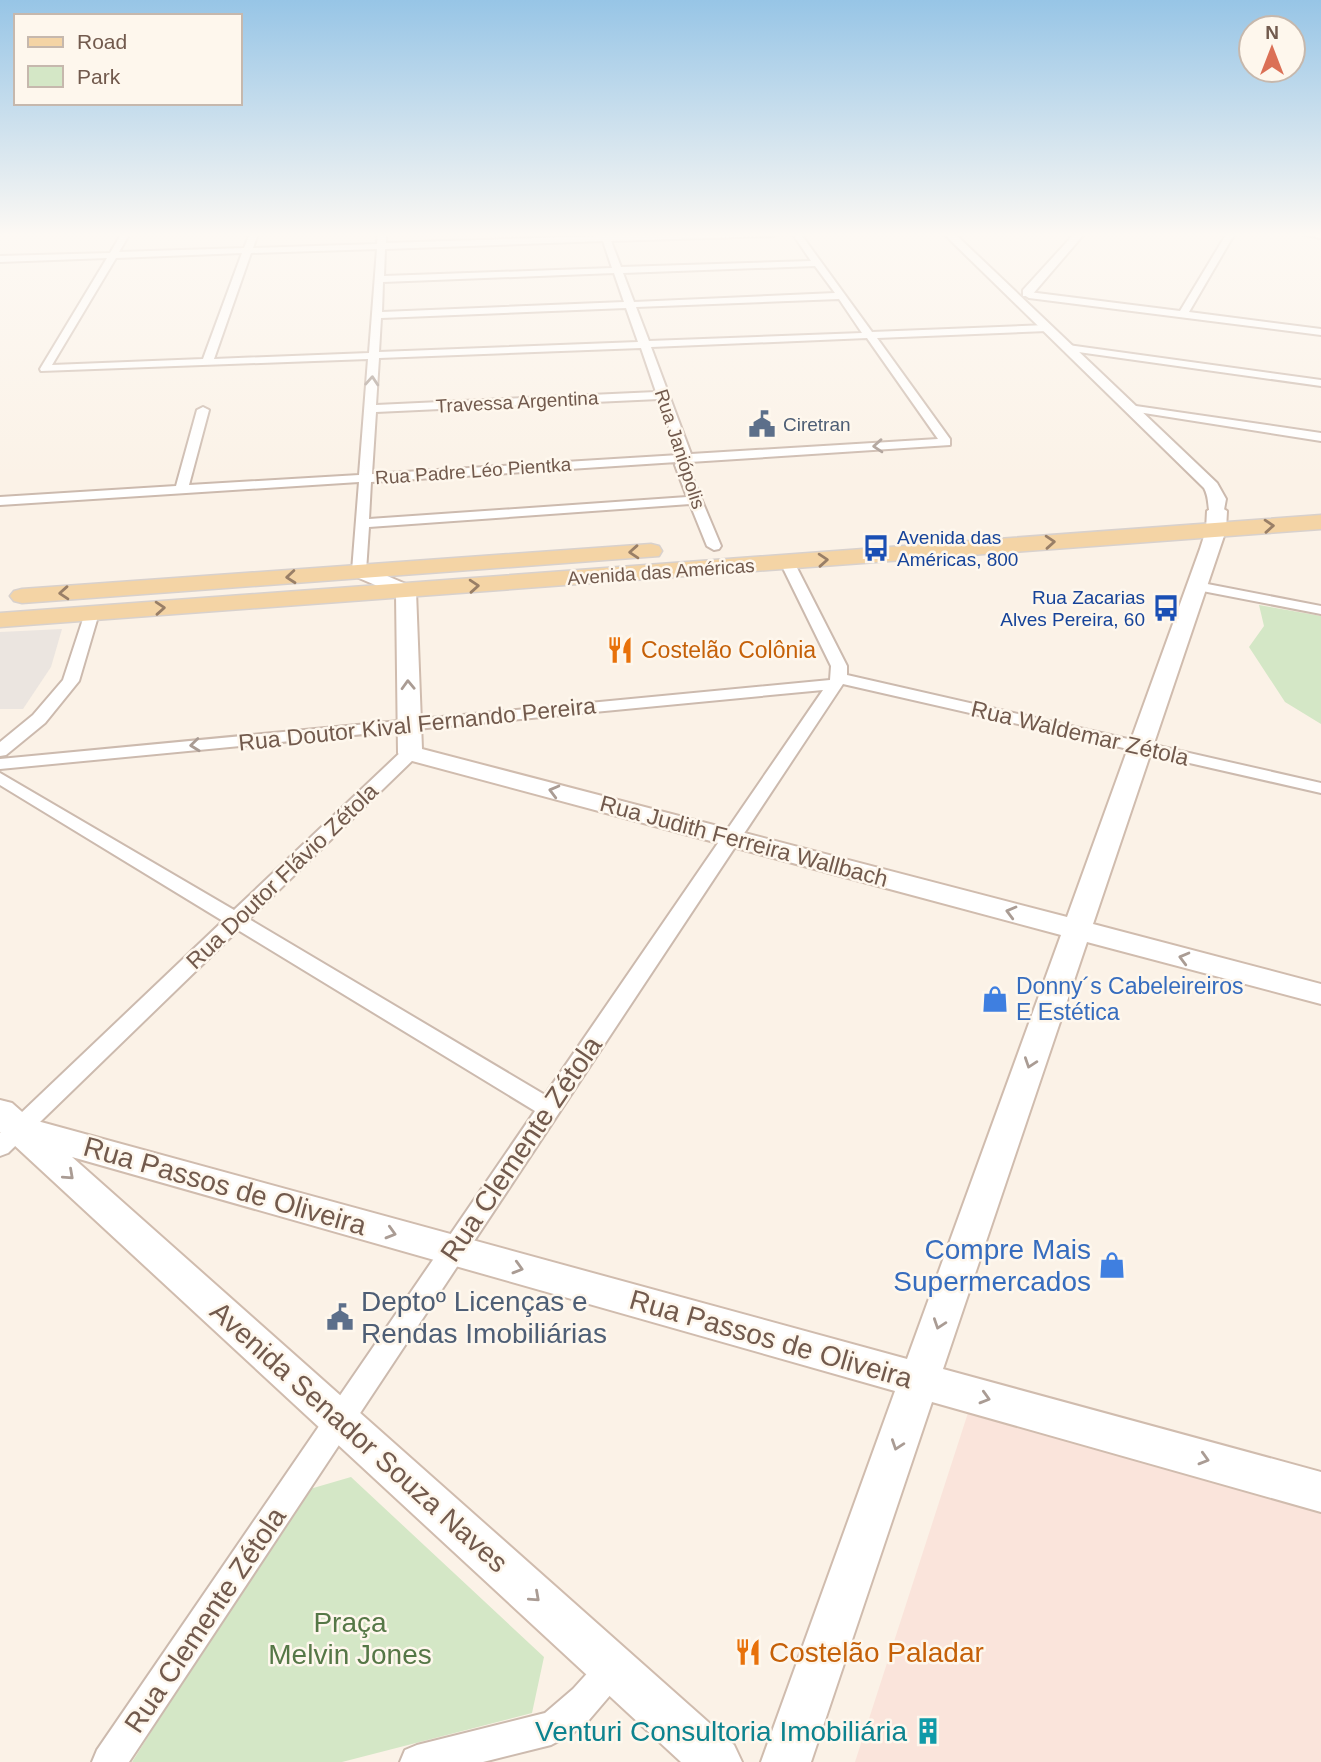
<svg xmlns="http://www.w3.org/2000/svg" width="1321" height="1762" viewBox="0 0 1321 1762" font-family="Helvetica,sans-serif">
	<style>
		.commercial { fill: #fae4db }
		.industrial { fill: #ebe5e0 }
		.green { fill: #d4e7c6 }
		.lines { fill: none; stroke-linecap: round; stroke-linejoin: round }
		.minor-casing { stroke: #ccbaae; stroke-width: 4 }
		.tertiary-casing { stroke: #ccbaae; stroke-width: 4 }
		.secondary-casing { stroke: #d0bcae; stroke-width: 4 }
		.primary-casing { stroke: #d8d1cd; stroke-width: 3 }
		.minor { fill: #fff; fill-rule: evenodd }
		.tertiary { fill: #fff; fill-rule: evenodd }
		.secondary { fill: #fff; fill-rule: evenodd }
		.primary { fill: #f4d4a5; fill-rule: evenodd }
		.oneway { stroke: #aa9c94 }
		.oneway2 { stroke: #997f67 }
		.labels { text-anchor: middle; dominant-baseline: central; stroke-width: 5; stroke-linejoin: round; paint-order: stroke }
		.far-street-label { font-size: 19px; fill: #725a4d; stroke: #fef7ed }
		.far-service-label { font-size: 19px; fill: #4e5e75; stroke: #fef7ed; text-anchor: start }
		.far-transit-label { font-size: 19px; fill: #164399; stroke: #fef7ed; text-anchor: start }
		.food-label { font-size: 23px; fill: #c56008; stroke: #fef7ed; text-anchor: start }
		.street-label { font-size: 23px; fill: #725a4d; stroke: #fef7ed }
		.shop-label { font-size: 23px; fill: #366cbe; stroke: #fef7ed; text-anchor: start }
		.near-street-label { font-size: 28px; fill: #725a4d; stroke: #fef7ed }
		.near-shop-label { font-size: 28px; fill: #366cbe; stroke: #fef7ed; text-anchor: end }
		.near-service-label { font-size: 28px; fill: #4e5e75; stroke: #fef7ed; text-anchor: start }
		.near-park-label { font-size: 28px; fill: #557746; stroke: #fef7ed }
		.near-food-label { font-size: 28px; fill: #c56008; stroke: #fef7ed; text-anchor: start }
		.near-culture-label { font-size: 28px; fill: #0d838f; stroke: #fef7ed; text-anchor: end }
	</style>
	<rect width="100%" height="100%" fill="#fbf2e7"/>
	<path class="commercial" d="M977 1385 1321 1478V1762H855Z"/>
	<path class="industrial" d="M62 629 51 667 23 709H0V632Z"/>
	<path class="green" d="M1259 605 1321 616V724L1285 702 1249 647 1264 626Z
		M351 1477 544 1657 532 1713 342 1762H132L303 1491Z"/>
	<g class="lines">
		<defs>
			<path id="minor" d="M122 233H130L119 252 244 248 250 233H258L253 248 377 244 378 233H386V243L601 236 600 233H608L609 236 778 233 774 236 611 241 621 267 811 261 792 233H800L872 332 1047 325 1052 328 1047 331 877 338 950 439V445L690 462 687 465 721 546 719 549 714 550 707 546 690 504 369 527 366 571 359 575 352 571 359 482 0 505V497L176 486 197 410 203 407 209 410 189 485 359 475 368 359 41 371 40 369 107 258 0 262V256L110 253ZM603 241 612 268 384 276 385 249ZM377 249 369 353 214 359 251 253ZM242 253 203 359 52 365 116 258ZM815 266 835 293 634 302 623 273ZM614 273 624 302 382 312 383 282ZM839 299 862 333 649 341 636 307ZM626 308 638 342 379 352 381 318ZM867 338 938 439 691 454 651 347ZM641 348 656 392 376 405 379 358ZM659 399 679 455 372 474 376 412ZM677 462 675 465 687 497 369 519 371 482Z
				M1227 233H1235L1189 312 1321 329V335L1029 298 1024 295 1029 292 1180 311Z
				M1068 345 1321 380V386L1064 350 1063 348Z
				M1129 405 1321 433V441L1125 410V406Z
				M787 558 794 562 847 666V675L1321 783V793L843 684 129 1762H92L97 1750 535 1111 238 930 8 1153 0 1156V1133L223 921 0 785V773L234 910 404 749H416L419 753 416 757 249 919 545 1095 823 690 0 769V759L830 680 831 666 780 562Z
				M1197 582 1321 606V614L1192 589 1190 586Z
				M92 609 99 613 79 681 45 723 6 755 0 756V742L33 715 63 680 85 613Z
				M613 1652 624 1657 629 1668 624 1679 589 1720 572 1734 551 1745 483 1762H400L405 1750 417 1745 545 1713 573 1689 602 1657Z"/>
			<path id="tertiary" d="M943 233H954L1217 483 1226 499 1223 515H1211C1207 509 1210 499 1204 488Z
				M1075 233H1085L1031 296H1023V290Z
				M1296 233H1321V238Z"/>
			<path id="secondary" d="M1217 505 1227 511 1226 530 1093 924 1321 984V1004L1087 942 943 1369 1321 1472V1512L932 1402 811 1762H761L895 1391 72 1157 734 1745 742 1762H681L0 1132V1100L12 1103 30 1119 907 1359 1061 935 401 758 398 753 396 594 352 575 349 571 352 567H366L413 587 416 591 422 749 1067 917 1200 549 1206 530 1207 511Z"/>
			<path id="primary" d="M1321 515V529L0 627V613Z
				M651 544 659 546 662 551 659 556 22 603 14 601 10 596 14 591 22 589Z"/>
		</defs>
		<use href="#minor" class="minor-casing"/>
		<use href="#tertiary" class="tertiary-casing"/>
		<use href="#secondary" class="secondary-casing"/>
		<use href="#primary" class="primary-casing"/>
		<use href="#minor" class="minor"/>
		<use href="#tertiary" class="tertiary"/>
		<use href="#secondary" class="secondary"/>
		<use href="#primary" class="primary"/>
	</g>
	<defs><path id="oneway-chevron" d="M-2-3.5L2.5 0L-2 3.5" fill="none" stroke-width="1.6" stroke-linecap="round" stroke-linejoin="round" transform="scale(1.75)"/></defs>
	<g class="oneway">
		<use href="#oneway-chevron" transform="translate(372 381) rotate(-86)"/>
		<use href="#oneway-chevron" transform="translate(878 446) rotate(176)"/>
		<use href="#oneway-chevron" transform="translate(408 685) rotate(-92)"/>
		<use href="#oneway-chevron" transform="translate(195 745) rotate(174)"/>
		<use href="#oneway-chevron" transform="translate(554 791) rotate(-165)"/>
		<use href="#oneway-chevron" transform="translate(1011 912) rotate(-165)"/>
		<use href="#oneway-chevron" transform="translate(1184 958) rotate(-165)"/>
		<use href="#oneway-chevron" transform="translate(1030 1063) rotate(109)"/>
		<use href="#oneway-chevron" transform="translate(69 1175) rotate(42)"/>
		<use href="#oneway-chevron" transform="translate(391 1233) rotate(16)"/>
		<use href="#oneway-chevron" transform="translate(518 1268) rotate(16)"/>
		<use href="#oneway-chevron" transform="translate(939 1324) rotate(109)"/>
		<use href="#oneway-chevron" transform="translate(985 1398) rotate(16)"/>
		<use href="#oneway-chevron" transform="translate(897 1445) rotate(109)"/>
		<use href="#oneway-chevron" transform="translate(1204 1459) rotate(16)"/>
		<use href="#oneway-chevron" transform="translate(535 1597) rotate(42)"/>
	</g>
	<g class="oneway2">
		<use href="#oneway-chevron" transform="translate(1269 526) rotate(-4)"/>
		<use href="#oneway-chevron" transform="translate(1050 542) rotate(-4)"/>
		<use href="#oneway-chevron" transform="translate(634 552) rotate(176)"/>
		<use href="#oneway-chevron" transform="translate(823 560) rotate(-4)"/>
		<use href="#oneway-chevron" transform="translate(291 577) rotate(175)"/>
		<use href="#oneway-chevron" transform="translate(474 586) rotate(-4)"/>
		<use href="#oneway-chevron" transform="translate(64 593) rotate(176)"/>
		<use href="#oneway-chevron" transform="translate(160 608) rotate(-4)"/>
	</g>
	<linearGradient id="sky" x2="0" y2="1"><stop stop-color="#97c5e6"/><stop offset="0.49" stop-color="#fdf9f4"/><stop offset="1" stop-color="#fdf9f4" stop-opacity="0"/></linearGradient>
	<rect width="1321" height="479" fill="url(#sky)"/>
	<defs>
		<symbol id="civic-bare" viewBox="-9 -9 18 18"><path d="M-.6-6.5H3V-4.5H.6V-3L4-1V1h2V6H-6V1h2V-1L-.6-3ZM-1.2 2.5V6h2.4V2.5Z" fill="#5c6f8a" stroke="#fef7ed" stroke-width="2.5" paint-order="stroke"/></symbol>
		<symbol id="bus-bare" viewBox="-9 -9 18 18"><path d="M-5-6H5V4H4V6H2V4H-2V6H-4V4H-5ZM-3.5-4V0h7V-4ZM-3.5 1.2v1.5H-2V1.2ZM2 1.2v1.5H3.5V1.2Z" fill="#1a4fb4" stroke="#fef7ed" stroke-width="2.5" paint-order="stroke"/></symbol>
		<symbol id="restaurant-bare" viewBox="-9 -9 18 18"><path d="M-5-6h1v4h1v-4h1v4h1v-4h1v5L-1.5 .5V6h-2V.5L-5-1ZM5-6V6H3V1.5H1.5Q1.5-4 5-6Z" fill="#e8710a" stroke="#fef7ed" stroke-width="2.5" paint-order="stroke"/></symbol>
		<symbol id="shop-bare" viewBox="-9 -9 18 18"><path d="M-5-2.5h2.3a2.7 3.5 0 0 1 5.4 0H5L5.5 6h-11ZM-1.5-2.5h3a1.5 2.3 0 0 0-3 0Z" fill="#3f7fe0" stroke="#fef7ed" stroke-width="2.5" paint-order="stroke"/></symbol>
		<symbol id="building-bare" viewBox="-9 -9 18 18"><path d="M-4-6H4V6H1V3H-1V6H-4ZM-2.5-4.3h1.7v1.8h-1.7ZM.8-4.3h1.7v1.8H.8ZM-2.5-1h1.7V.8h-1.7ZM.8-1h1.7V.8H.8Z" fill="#0f9aa8" stroke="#fef7ed" stroke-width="2.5" paint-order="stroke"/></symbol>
	</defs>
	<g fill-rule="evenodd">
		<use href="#civic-bare" x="743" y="405" width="38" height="38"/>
		<use href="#bus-bare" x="857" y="529" width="38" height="38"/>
		<use href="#bus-bare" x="1147" y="589" width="38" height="38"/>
		<use href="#restaurant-bare" x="601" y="631" width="38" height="38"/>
		<use href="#shop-bare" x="976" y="980" width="38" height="38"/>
		<use href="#shop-bare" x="1093" y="1246" width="38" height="38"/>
		<use href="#civic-bare" x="321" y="1298" width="38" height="38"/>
		<use href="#restaurant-bare" x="729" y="1633" width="38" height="38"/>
		<use href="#building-bare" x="909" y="1712" width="38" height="38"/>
	</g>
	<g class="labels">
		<g class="far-street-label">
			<text transform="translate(517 402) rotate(-3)">Travessa Argentina</text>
			<text transform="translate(680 449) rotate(72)">Rua Janiópolis</text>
			<text transform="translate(473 471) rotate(-4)">Rua Padre Léo Pientka</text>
			<text transform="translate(661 572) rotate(-4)">Avenida das Américas</text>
		</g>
		<g class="far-service-label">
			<text x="783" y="424">Ciretran</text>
		</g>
		<g class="far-transit-label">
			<text x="897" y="537">Avenida das<tspan x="897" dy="22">Américas, 800</tspan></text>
			<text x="1145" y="597" text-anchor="end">Rua Zacarias<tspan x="1145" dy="22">Alves Pereira, 60</tspan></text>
		</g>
		<g class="food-label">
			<text x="641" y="650">Costelão Colônia</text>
		</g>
		<g class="street-label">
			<text transform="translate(417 724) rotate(-6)">Rua Doutor Kival Fernando Pereira</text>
			<text transform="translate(1080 733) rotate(13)">Rua Waldemar Zétola</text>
			<text transform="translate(744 841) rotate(15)">Rua Judith Ferreira Wallbach</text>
			<text transform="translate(282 876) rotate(-44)">Rua Doutor Flávio Zétola</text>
		</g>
		<g class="shop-label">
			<text x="1016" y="986">Donny´s Cabeleireiros<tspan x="1016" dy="26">E Estética</tspan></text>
		</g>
		<g class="near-street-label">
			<text transform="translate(521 1149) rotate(-56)">Rua Clemente Zétola</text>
			<text transform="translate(225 1186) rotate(16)">Rua Passos de Oliveira</text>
			<text transform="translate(771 1339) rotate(16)">Rua Passos de Oliveira</text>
			<text transform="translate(359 1437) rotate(42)">Avenida Senador Souza Naves</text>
			<text transform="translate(205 1620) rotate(-56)">Rua Clemente Zétola</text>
		</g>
		<g class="near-shop-label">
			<text x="1091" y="1249">Compre Mais<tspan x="1091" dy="32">Supermercados</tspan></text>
		</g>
		<g class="near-service-label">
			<text x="361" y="1301">Deptoº Licenças e<tspan x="361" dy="32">Rendas Imobiliárias</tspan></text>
		</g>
		<g class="near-park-label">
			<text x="350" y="1622">Praça<tspan x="350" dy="32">Melvin Jones</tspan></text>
		</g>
		<g class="near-food-label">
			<text x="769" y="1652">Costelão Paladar</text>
		</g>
		<g class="near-culture-label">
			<text x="907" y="1731">Venturi Consultoria Imobiliária</text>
		</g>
	</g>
	<rect x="14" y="14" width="228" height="91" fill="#fef7ed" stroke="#c6b8ad" stroke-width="2"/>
	<rect x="28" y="37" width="35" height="10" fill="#f4d4a5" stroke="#c6b8ad" stroke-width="2"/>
	<text x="77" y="49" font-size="21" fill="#725a4d">Road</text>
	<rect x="28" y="66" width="35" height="21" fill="#d4e7c6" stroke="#c6b8ad" stroke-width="2"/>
	<text x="77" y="84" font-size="21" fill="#725a4d">Park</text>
	<g transform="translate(1272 49)"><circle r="33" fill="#fef7ed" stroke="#c6b8ad" stroke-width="2"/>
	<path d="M0-5L12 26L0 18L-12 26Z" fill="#db7056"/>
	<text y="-10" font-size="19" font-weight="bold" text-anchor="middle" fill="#725a4d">N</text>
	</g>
</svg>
